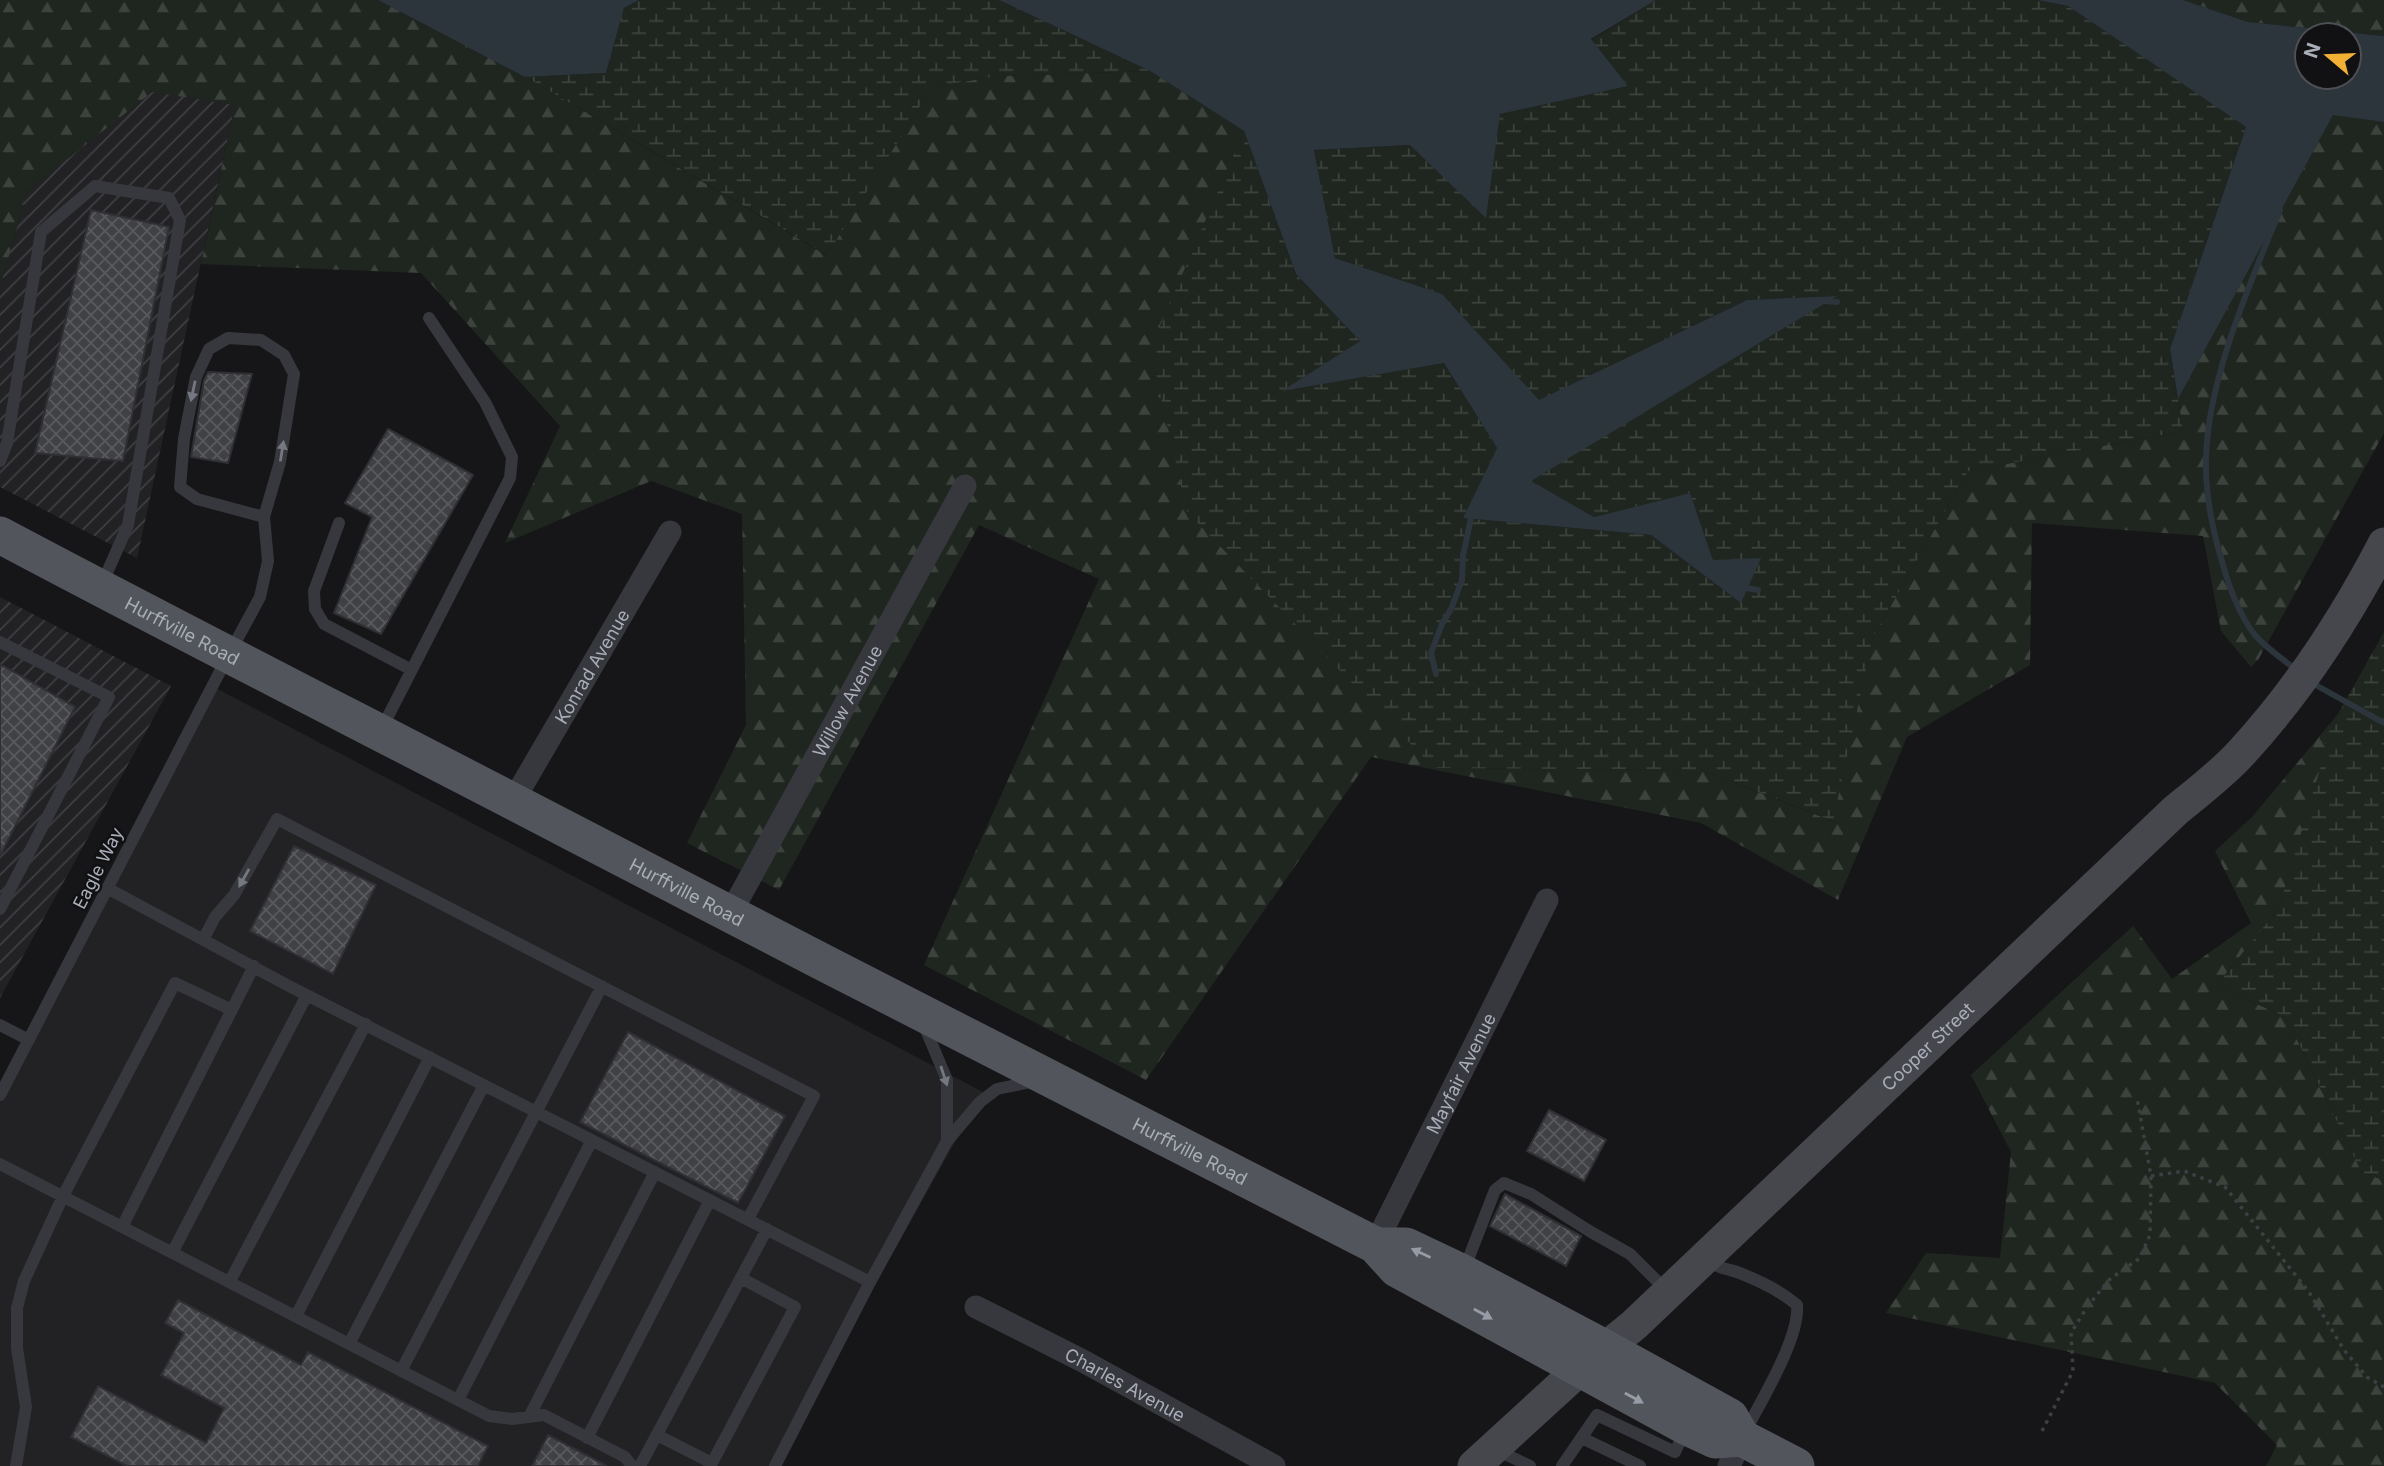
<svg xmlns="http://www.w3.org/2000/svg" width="2384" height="1466" viewBox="0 0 2384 1466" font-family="Inter,sans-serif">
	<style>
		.built { fill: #222225 }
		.industrial { fill: url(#industrial-furrows) }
		.forest { fill: url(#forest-firs) }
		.wetland { fill: url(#wetland-marsh) }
		.water { fill: #2c353c; fill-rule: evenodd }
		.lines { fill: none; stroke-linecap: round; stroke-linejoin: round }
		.stream { stroke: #2c353c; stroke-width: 6 }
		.building { fill: url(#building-cross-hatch); stroke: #303034; stroke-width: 2 }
		.path { stroke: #3d3f44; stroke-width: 3.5; stroke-dasharray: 3.5 5; stroke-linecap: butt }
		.lane { stroke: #37383d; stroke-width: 12 }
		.street { stroke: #37383d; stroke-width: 23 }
		.secondary { stroke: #45474d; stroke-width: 33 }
		.primary { stroke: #53555c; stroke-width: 37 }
		.oneway { fill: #757881 }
		.oneway2 { fill: #979ba6 }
		.labels { text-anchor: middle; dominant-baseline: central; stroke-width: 5; stroke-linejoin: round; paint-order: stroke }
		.street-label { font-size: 18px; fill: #a8adb8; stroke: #111113 }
	</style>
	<defs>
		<pattern id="industrial-furrows" width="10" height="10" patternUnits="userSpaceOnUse" patternTransform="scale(1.75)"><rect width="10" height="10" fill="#222225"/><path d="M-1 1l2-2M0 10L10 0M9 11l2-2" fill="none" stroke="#3f3f43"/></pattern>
		<pattern id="forest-firs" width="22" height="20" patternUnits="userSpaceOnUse" patternTransform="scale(1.75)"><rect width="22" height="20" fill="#1e261f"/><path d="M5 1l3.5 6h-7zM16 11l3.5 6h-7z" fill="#3c433d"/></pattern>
		<pattern id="wetland-marsh" width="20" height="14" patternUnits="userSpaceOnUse" patternTransform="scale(1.75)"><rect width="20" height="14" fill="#1e261f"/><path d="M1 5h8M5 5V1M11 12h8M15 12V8" fill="none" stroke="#3c433d"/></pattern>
		<pattern id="building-cross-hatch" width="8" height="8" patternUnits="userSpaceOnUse" patternTransform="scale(1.75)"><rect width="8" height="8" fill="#404145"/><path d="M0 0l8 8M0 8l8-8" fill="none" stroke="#595a5e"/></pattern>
	</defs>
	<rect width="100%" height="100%" fill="#161618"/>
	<path class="built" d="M212 686 983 1092 774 1466H0V1095Z"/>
	<path class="industrial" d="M152 91 235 105 137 558 0 487V287L27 191Z
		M0 597 171 686 0 998Z"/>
	<path class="forest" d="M0 0H378L526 77 826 255 932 87 998 76 1150 71 1244 131 1234 154 1434 768 1702 770 1832 821 1873 637 1968 471 2183 431 2178 399 2333 114 2384 122V433L2258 660 2251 667 2221 631 2203 536 2032 523 2030 665 1907 737 1838 900 1701 823 1371 757 1146 1080 924 965 1099 579 979 525 779 890 687 843 746 725 742 514 651 481 505 543 560 426 421 273 201 264 235 105 152 92 27 191 0 287Z
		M2183 0H2384V36L2248 22Z
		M2318 738 2328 745 2279 908 2216 986 2286 1017 2362 1173 2384 1180V1466H2266L2277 1445 2215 1383 1886 1313 1926 1253 2000 1258 2011 1152 1971 1075 2133 926 2172 979 2251 923 2215 851 2252 817Z"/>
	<path class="wetland" d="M639 0H999L1150 71 998 76 932 87 827 255 526 77 606 73 624 8Z
		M1656 0H2037L2068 6 2246 127 2170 349 2183 431 1968 471 1873 637 1833 821 1702 770 1434 768 1187 512 1150 349 1244 131 1296 274 1360 341 1284 390 1444 363 1497 448 1463 518 1651 535 1741 602 1713 560 1690 493 1594 517 1530 481 1835 296 1747 300 1539 401 1442 294 1335 258 1314 150 1410 145 1500 113 1628 86 1591 40Z
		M2384 632V1180L2362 1173 2286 1017 2216 986 2279 908 2327 745 2318 738 2338 714Z"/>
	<path class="water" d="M378 0H639L624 8 606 73 525 77Z
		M999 0H1656L1591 39 1628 86 1500 114 1486 218 1410 145 1314 150 1335 258 1442 294 1539 400 1747 300 1837 296 1531 481 1594 517 1690 493 1713 560 1761 558 1741 603 1651 535 1463 518 1497 448 1444 363 1282 391 1360 341 1296 274 1244 131 1150 71Z
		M2037 0H2183L2248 22 2384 36V122L2333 115 2178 399 2170 349 2246 127 2068 6ZM2307 35H2349V77H2307Z"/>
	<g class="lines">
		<path class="stream" d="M2280 210C2250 284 2208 378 2206 458 2205 491 2212 527 2221 558 2228 584 2238 614 2255 635 2266 648 2283 659 2296 670
			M1823 301 1837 302
			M1740 587 1758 590
			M1436 674 1431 653 1442 624 1451 609 1462 580 1463 556 1472 513
			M2312 683 2384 723"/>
	</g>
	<path class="building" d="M91 210 169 227 123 461 35 453Z
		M208 372 252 374 228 463 191 457 204 380Z
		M388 429 473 475 381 634 334 613 372 517 345 503Z
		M0 664 75 707 0 856Z
		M294 846 376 885 333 974 250 931Z
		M628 1032 785 1116 738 1203 580 1122Z
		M1549 1110 1606 1140 1584 1181 1527 1151Z
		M1505 1194 1581 1236 1566 1266 1490 1226Z
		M178 1300 301 1365 308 1352 488 1446 478 1466H127L71 1437 98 1386 206 1443 224 1408 161 1375 184 1333 165 1323Z
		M548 1435 607 1466H532Z"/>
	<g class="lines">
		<path class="path" d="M2151 1176 2184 1171 2225 1187 2309 1292 2344 1350 2367 1377 2384 1387
			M2042 1431 2073 1371 2071 1333 2087 1307 2110 1279 2140 1258 2150 1235 2151 1176 2137 1098"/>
		<path class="lane" d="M0 461 7 443 41 232 95 186 169 198 180 220 128 525 102 584
			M339 523 314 591 315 609 324 624 410 669
			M0 642 109 697 0 909
			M381 730 510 478 512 457 485 402 429 318
			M107 888 287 985 870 1282 775 1466
			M204 938 215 917 234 895 277 819 814 1096 748 1219
			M923 1023 947 1080V1141L980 1102 997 1089 1035 1081
			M0 1025 29 1040
			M0 1095 228 656 260 597 268 561 264 517 280 462 294 374 284 355 261 340 228 338 209 349 196 377 184 439 180 487 197 499 264 517
			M0 1164 489 1416 512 1419 544 1415 625 1457 632 1466
			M122 1227 254 966
			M172 1253 307 995
			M1708 1258C1719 1270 1723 1267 1737 1272 1758 1280 1780 1290 1797 1305 1800 1338 1761 1401 1745 1432
			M1464 1270 1495 1190 1504 1183 1531 1194 1591 1232 1630 1254 1668 1292
			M230 1281 366 1024
			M870 1282 947 1141
			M296 1316 430 1057
			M349 1344 484 1085
			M401 1371 602 986
			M458 1400 592 1140
			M529 1417 655 1172
			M657 1435 712 1463 795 1307 741 1278
			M587 1438 710 1200
			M1582 1438 1640 1466
			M1497 1450 1530 1466
			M16 1466 26 1407 17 1348V1308L24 1281 63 1196 175 983 232 1010
			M640 1466 767 1229
			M1562 1466 1597 1415 1675 1452 1685 1431"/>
		<g class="street">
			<path id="s1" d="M513 801 670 532"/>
			<path id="s2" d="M730 914 965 486"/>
			<path id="s3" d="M1375 1245 1547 900"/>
			<path id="s4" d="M976 1307 1083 1361 1274 1466"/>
			<path d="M1729 1466 1742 1438"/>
		</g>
		<path class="secondary" id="s5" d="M1474 1466 1581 1368 1634 1325 2176 810C2198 792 2222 774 2241 753 2299 690 2345 619 2384 544"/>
		<g class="primary">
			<path id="s6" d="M0 535C188 635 378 731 566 829 835 969 1105 1108 1375 1245L1397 1269 1687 1427 1715 1440 1742 1438 1796 1466"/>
			<path d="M1383 1246H1406L1463 1273 1605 1348 1730 1417 1742 1438"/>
		</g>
	</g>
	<defs><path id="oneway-solid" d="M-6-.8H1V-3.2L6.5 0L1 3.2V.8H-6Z" transform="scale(1.75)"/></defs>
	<g class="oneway">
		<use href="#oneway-solid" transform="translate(193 391) rotate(102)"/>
		<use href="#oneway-solid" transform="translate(282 451) rotate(-81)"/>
		<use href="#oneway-solid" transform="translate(244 878) rotate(119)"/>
		<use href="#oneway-solid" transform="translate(944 1076) rotate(72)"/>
	</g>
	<g class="oneway2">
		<use href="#oneway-solid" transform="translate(1421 1253) rotate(-155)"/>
		<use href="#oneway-solid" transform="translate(1483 1314) rotate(29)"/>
		<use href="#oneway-solid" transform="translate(1634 1398) rotate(29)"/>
	</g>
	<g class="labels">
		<g class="street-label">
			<text stroke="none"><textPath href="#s6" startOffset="206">Hurffville Road</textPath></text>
			<text stroke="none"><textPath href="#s1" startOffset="156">Konrad Avenue</textPath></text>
			<text stroke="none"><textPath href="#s2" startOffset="243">Willow Avenue</textPath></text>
			<text transform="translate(98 868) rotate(-63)">Eagle Way</text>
			<text stroke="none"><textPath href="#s6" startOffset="774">Hurffville Road</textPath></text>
			<text stroke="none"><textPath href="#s5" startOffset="618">Cooper Street</textPath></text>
			<text stroke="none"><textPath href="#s3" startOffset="192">Mayfair Avenue</textPath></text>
			<text stroke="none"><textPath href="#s6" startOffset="1340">Hurffville Road</textPath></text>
			<text stroke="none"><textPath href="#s4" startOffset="168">Charles Avenue</textPath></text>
		</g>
	</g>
	<g transform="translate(2328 56) rotate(289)"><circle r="33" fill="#111113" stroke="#4d4f55" stroke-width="2"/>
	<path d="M0-5L12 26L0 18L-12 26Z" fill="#f2b134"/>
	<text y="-10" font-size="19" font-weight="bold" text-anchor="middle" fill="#a8adb8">N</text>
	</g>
</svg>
